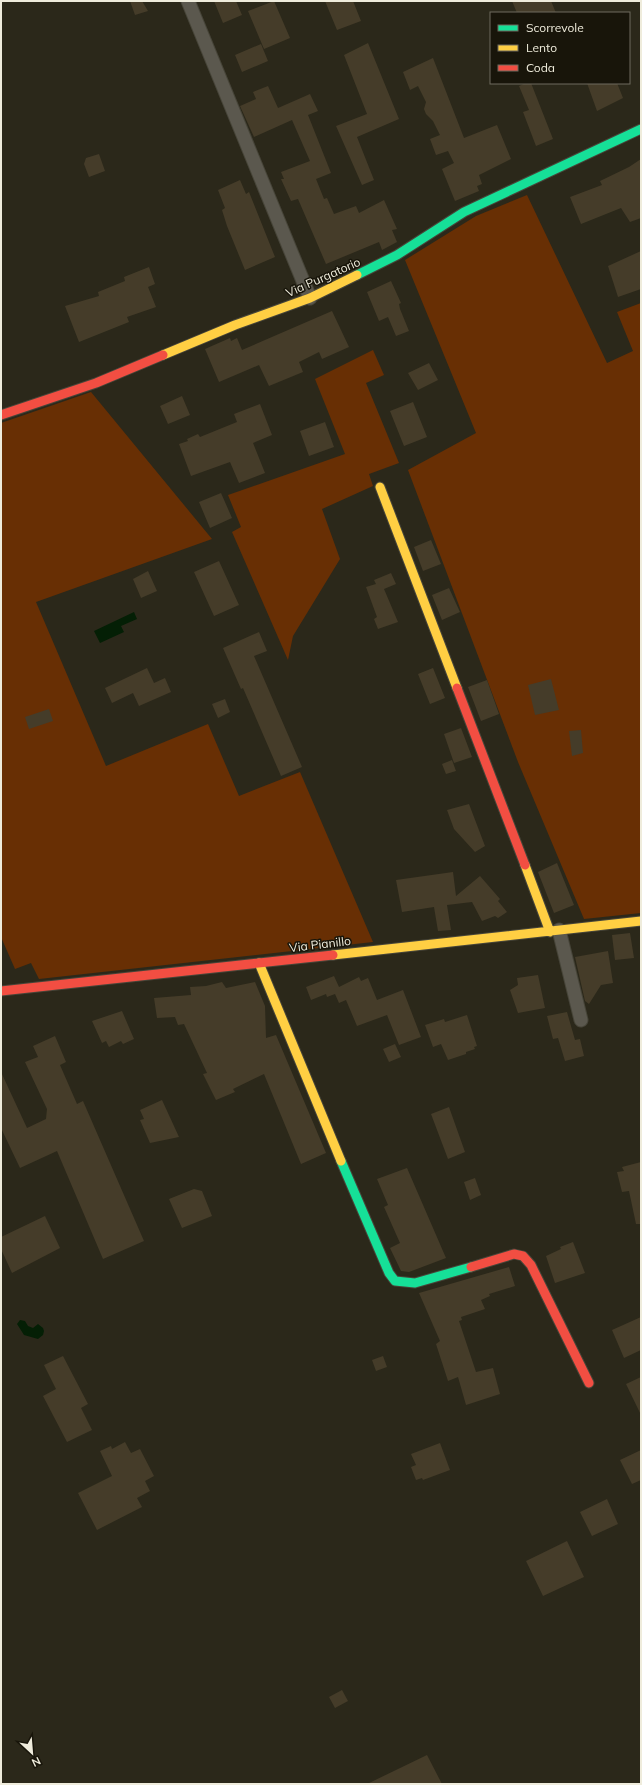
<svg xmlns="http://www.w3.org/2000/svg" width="642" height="1785" viewBox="0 0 642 1785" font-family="Mulish,sans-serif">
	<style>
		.green { fill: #682f04 }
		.water { fill: #041f05 }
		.building { fill: #453c29 }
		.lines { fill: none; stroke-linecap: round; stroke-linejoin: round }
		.street-casing { stroke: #474539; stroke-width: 15 }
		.fast-casing { stroke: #474539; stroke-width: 11 }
		.slow-casing { stroke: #474539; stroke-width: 11 }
		.jam-casing { stroke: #474539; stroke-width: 11 }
		.street { stroke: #5b584e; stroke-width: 13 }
		.fast { stroke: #16e098; stroke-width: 9 }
		.slow { stroke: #ffcf43; stroke-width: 9 }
		.jam { stroke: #f24e42; stroke-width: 9 }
		.labels { text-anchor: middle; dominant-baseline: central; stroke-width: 3; stroke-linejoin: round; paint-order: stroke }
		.street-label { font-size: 12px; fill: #efecdc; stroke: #18150a }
	</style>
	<rect width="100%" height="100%" fill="#2b281a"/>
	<path class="green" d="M527 195 607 363 633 351 617 312 641 303V913L584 919 518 762 408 470 476 433 405 260 476 216Z
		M373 350 384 375 366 383 399 463 369 474 373 486 322 509 340 559 293 636 288 660 232 532 241 527 228 495 345 454 315 379Z
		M91 392 212 539 36 602 106 766 208 724 239 796 300 772 373 942 39 979 31 963 15 969 1 937V423Z"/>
	<path class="water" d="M134 612 137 619 121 626 124 632 100 643 94 631Z
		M20 1320 25 1321 28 1326 33 1328 38 1324 43 1328 44 1331 43 1335 38 1339 24 1335 17 1324Z"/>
	<path class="building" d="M130 1H142L148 11 135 15Z
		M214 1H236L242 15 223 23Z
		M274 1 290 38 264 49 248 11Z
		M325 1H353L361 21 337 30Z
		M512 1H551L556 13H517Z
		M368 43 399 119 357 137 374 180 362 185 336 126 367 114 344 55Z
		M261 44 268 61 242 72 235 55Z
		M433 58 464 138 497 125 511 159 479 175 482 184 477 186 479 191 455 201 442 169 454 163 448 151 436 155 430 139 440 135 433 121 426 114 424 109 426 102 418 86 410 90 403 72Z
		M526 83H531L553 139 536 146 523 112 529 110 519 86Z
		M587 83H617L623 98 597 111Z
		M268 86 278 108 310 94 318 111 308 115 331 173 316 179 324 199 327 198 334 214 356 206 359 213 384 200 397 229 392 230 397 242 382 250 379 242 326 264 298 199 291 201 281 179H284L281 172 310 161 292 120 254 137 240 106 256 99 253 92Z
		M99 154 105 171 89 177 84 164 86 158Z
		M641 159V218L630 222 621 208 581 224 570 197 602 185 600 181 629 167Z
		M240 180 246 194 249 192 275 257 245 270 227 226 222 210 225 208 218 190Z
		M641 251V289L618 297 608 266Z
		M149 267 155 284 148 287 156 307 127 317 129 322 79 342 65 306 99 296 98 292 125 281 124 277Z
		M391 281 401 303 399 304 400 309 409 331 396 336 388 317 379 321 367 292Z
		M332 311 349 347 322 359 319 352 299 362 303 372 269 386 259 365 219 382 205 349 230 338 231 341 237 338 242 350Z
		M429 363 438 380 418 390 408 373Z
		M182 396 190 415 168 424 160 406Z
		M413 402 427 437 404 446 390 411Z
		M260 404 272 435 253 443 265 473 239 483 230 462 191 476 179 444 188 441 187 439 198 434 200 437 237 422 234 414Z
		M325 422 334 447 309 456 300 431Z
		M221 493 232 518 210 528 199 502Z
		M431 540 441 564 423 571 414 547Z
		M219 561 239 605 214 616 194 572Z
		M148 571 157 591 141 598 133 579Z
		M391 573 396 584 384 589 398 622 378 629 374 619 377 617 366 587 376 584 374 580Z
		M449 588 460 612 442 620 432 595Z
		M259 632 267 651 254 656 302 767 281 776 243 688 241 689 223 648Z
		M147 668 154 683 165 678 171 692 139 706 133 693 112 703 105 688Z
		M433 668 445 698 430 704 418 674Z
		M551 679 559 710 535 715 528 685Z
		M487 680 499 714 481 721 468 687Z
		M225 699 230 712 218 718 212 704Z
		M49 709 53 721 29 729 25 717Z
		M461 728 472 757 454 763 444 734Z
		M581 730 583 753 572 756 569 731Z
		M452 760 456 771 446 774 442 764Z
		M469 804 485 846 475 852 454 829 447 810Z
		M557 863 574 905 554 913 538 872Z
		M453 872 456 896 480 876 500 899 498 901 507 912 498 918 495 916 482 921 472 902 447 905 451 930 438 931 434 907 402 912 396 880Z
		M630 933 634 958 615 960 612 935Z
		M608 951 613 983 601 985 589 1004 585 1001 575 957Z
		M538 975 545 1008 518 1013 510 990 518 985 517 978Z
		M334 976 339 987 359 977 361 981 368 978 377 1000 403 990 421 1037 399 1045 387 1015 357 1026 346 1000 339 1003 335 994 327 997 326 994 311 1000 306 987Z
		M222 982 226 988 255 982 265 1006 266 1038 276 1035 326 1153 301 1164 264 1074 233 1089 235 1092 216 1100 203 1074 207 1073 184 1024 178 1025 175 1017 157 1018 154 998 191 995 190 987 206 986Z
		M122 1011 134 1039 123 1044 121 1041 109 1047 106 1041 102 1043 92 1021Z
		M567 1012 575 1040 580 1039 584 1056 565 1061 558 1038 553 1039 547 1016Z
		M467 1015 477 1046 474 1047 475 1049 466 1052V1054L448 1060 441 1044 433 1047 425 1025 444 1019 445 1022Z
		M55 1036 66 1062 60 1065 77 1104 83 1101 144 1241 103 1259 57 1151 20 1168 1 1128V1072L27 1128 46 1119 47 1109 25 1062 38 1057 33 1046Z
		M395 1044 401 1057 389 1062 383 1049Z
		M162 1100 179 1137 150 1143 140 1120 144 1119 140 1110Z
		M449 1107 465 1152 448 1159 431 1114Z
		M641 1162V1224H636L629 1191 622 1192 617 1172 624 1171 622 1167Z
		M407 1168 446 1258 409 1272 401 1271 390 1248 400 1243 384 1207 388 1205 377 1179Z
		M475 1178 481 1195 470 1200 464 1182Z
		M194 1189 202 1191 212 1216 182 1228 169 1199Z
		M45 1216 60 1248 12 1273 1 1249V1237Z
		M573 1242 585 1273 555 1283 546 1256 561 1249 560 1247Z
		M509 1267 515 1286 489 1294 490 1296 481 1300 485 1309 461 1317 462 1320 459 1321 476 1372 493 1368 500 1394 466 1405 458 1377 448 1381 436 1344 440 1341 419 1293Z
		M641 1317V1350L624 1358 612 1330Z
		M63 1356 88 1404 81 1408 92 1430 67 1442 43 1396 56 1389 44 1365Z
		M383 1356 387 1367 376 1371 372 1360Z
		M641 1377V1415L626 1384Z
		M125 1442 131 1453 140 1449 154 1476 145 1481 150 1491 137 1498 142 1507 97 1530 78 1493 112 1476 100 1451 111 1446 112 1449Z
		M440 1443 450 1470 423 1480 422 1478 416 1480 411 1467 416 1465 411 1454Z
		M641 1450V1480L632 1484 620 1460Z
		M607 1499 618 1524 592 1536 580 1512Z
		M567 1541 584 1577 543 1596 526 1561Z
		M342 1690 348 1701 335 1708 329 1697Z
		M427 1755 442 1784H367Z"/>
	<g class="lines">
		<defs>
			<path id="street" d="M188 1 310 298
				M559 930 581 1020"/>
			<path id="fast" d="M357 275 397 255 464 212 641 129
				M341 1161 389 1273 395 1281 415 1283 471 1267"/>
			<path id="slow" d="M163 355 235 325 310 298 357 275
				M380 487 457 688
				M525 865 550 932
				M333 955 641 921
				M259 963 341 1161"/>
			<path id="jam" d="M1 415 96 383 163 355
				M457 688 525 865
				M1 991 333 955
				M471 1267 514 1254 523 1256 531 1265 589 1383"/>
		</defs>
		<use href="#street" class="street-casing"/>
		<use href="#fast" class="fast-casing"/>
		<use href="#slow" class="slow-casing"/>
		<use href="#jam" class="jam-casing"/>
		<use href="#street" class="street"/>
		<use href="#fast" class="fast"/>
		<use href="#slow" class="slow"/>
		<use href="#jam" class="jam"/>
	</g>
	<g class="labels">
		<g class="street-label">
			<text transform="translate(323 277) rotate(-24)">Via Purgatorio</text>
			<text transform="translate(320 944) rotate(-7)">Via Pianillo</text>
		</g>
	</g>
	<rect width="642" height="1785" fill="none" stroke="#efecdc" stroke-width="4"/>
	<rect x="490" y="12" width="140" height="72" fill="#18150a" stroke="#6e6b5e"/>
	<rect x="498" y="25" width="20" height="6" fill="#16e098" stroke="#6e6b5e"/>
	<text x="526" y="32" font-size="12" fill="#efecdc">Scorrevole</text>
	<rect x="498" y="45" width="20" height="6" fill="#ffcf43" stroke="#6e6b5e"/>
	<text x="526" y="52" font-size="12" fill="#efecdc">Lento</text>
	<rect x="498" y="65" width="20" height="6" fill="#f24e42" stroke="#6e6b5e"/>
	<text x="526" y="72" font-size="12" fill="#efecdc">Coda</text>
	<g transform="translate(32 1753) rotate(154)" stroke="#18150a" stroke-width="3" paint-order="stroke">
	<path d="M0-3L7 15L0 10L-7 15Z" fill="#efecdc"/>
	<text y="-6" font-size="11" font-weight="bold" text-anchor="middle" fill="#efecdc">N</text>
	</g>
</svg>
